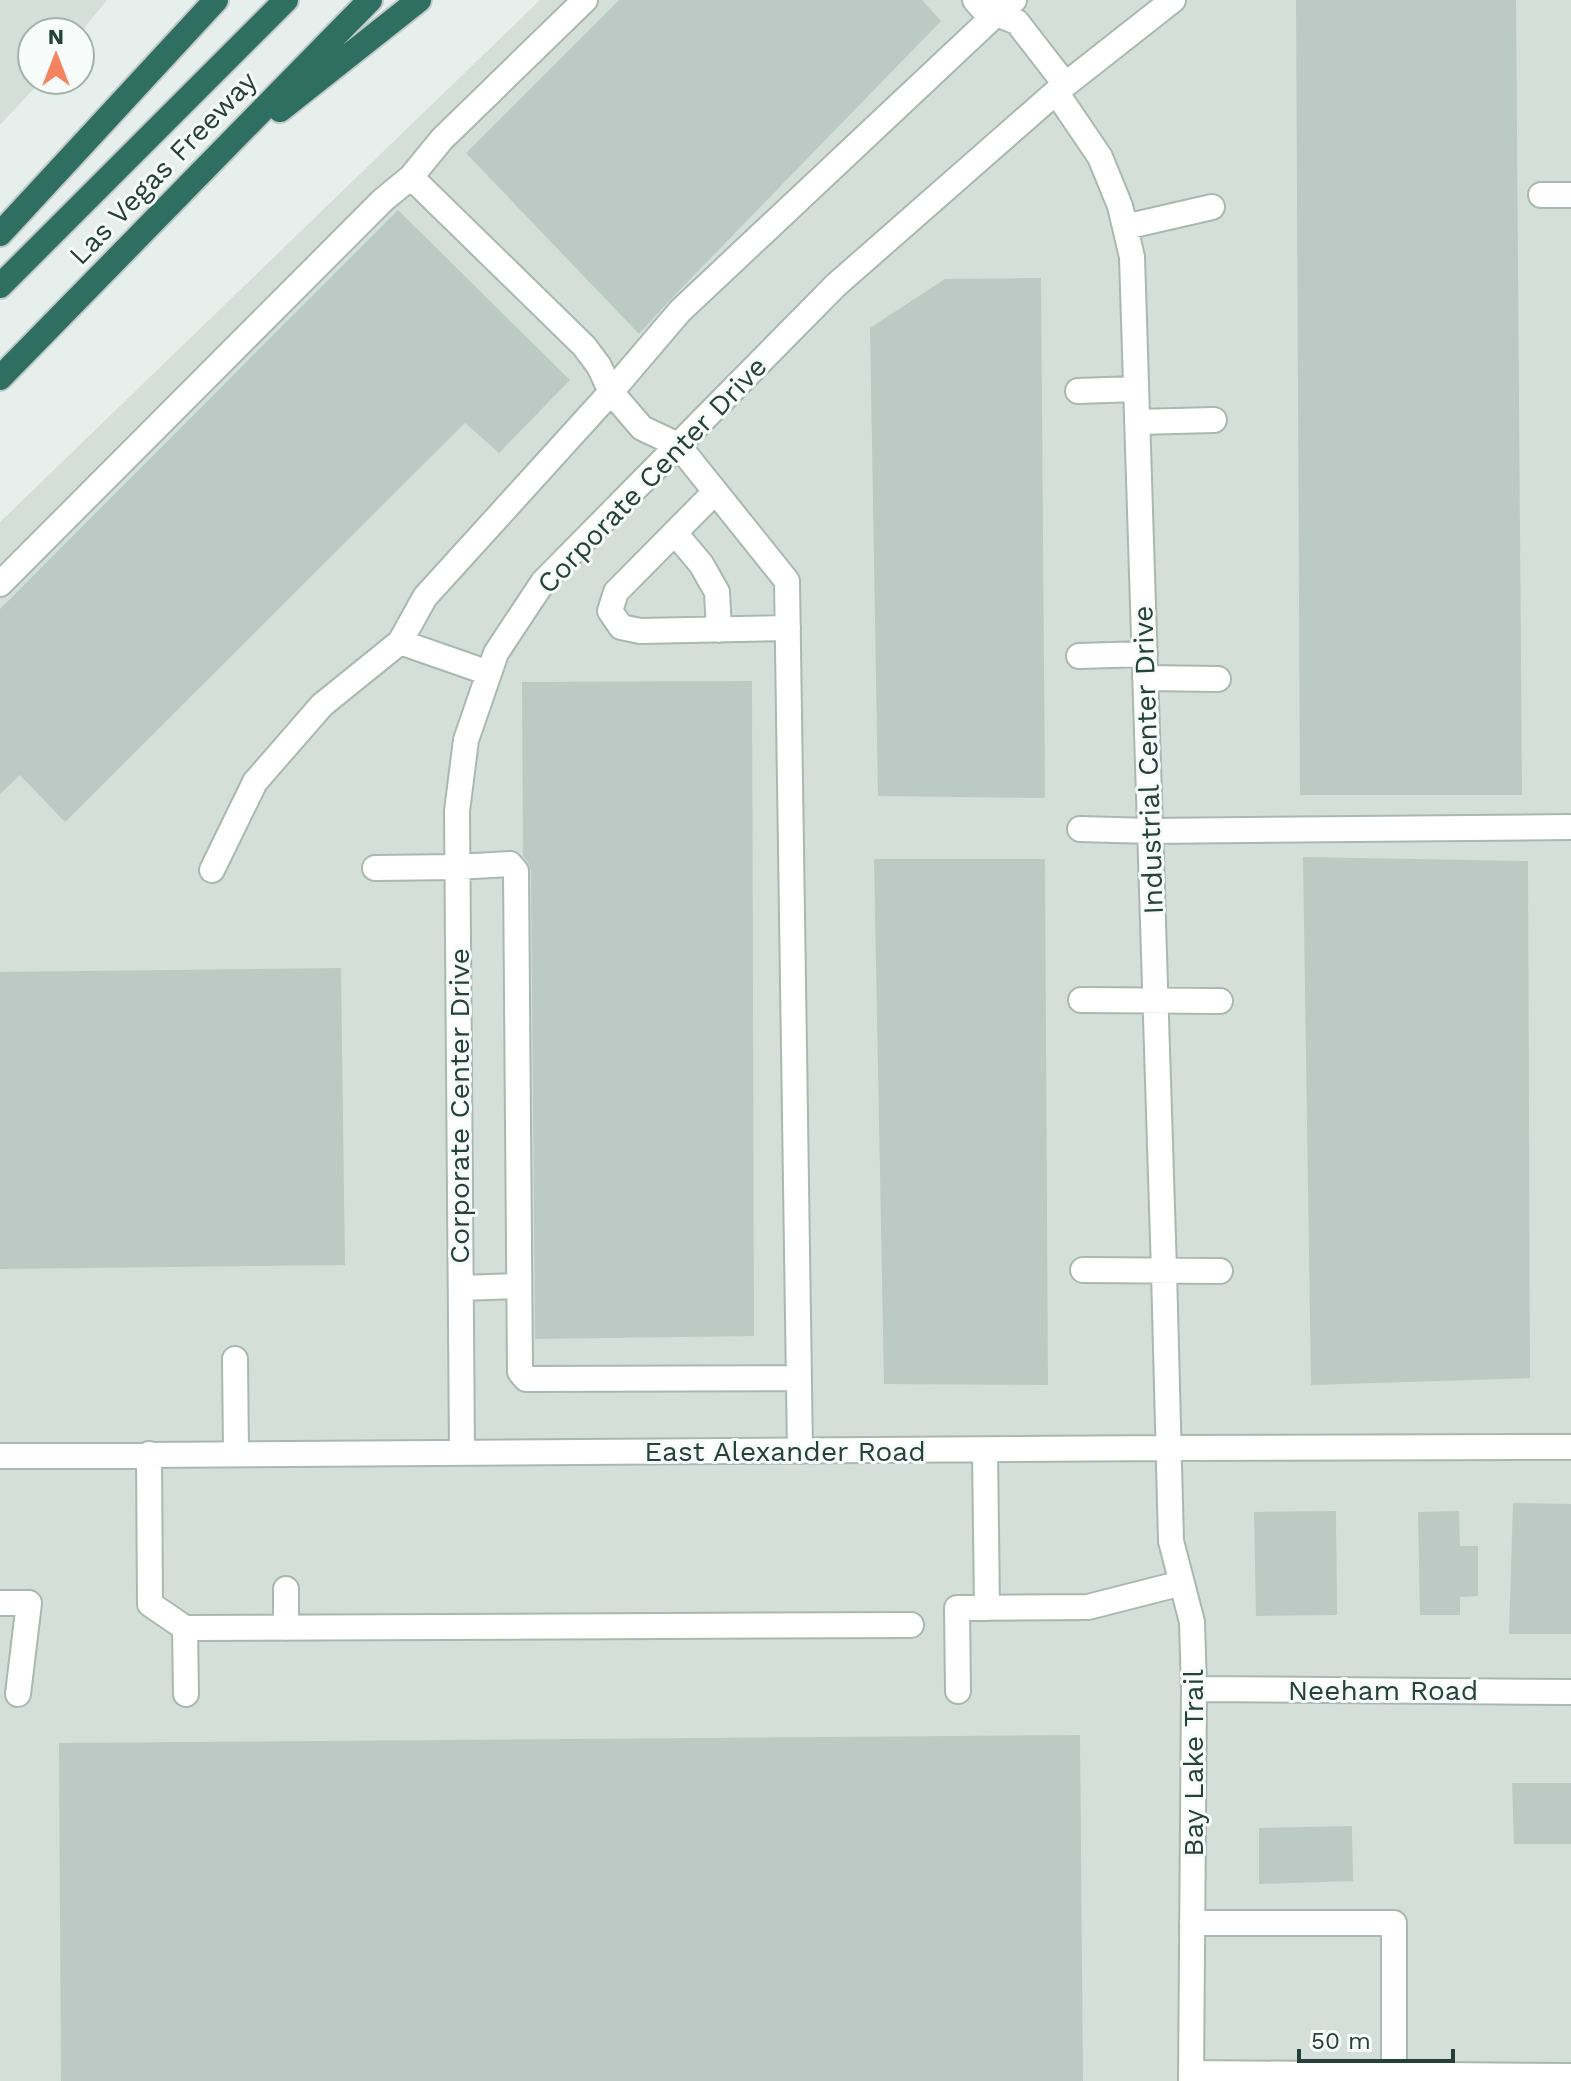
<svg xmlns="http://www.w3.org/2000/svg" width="1571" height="2081" viewBox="0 0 1571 2081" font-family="'Work Sans',sans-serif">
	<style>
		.built { fill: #d4dfda }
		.building { fill: #bbcac4 }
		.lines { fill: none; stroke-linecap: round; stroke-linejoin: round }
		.minor-casing { stroke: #a8b8b2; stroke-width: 28 }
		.highway-casing { stroke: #c2cac8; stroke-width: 28 }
		.minor { stroke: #fff; stroke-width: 24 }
		.highway { stroke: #2f6f62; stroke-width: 24 }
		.labels { text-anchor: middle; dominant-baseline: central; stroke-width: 6; stroke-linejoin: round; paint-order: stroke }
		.street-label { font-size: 28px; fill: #24423a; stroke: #f7fbf9 }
	</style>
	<rect width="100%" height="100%" fill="#e6efeb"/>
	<path class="built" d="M0 0H107L80 33 32 32V80H42L0 125Z
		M540 0H1571V2081H0V522Z"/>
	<path class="building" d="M619 0H922L941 21 670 300 639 334 466 153Z
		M1296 0H1516L1522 795H1300Z
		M398 210 570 380 499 453 465 423 65 822 20 775 0 794V609Z
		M1041 278 1045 798 878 796 870 328 945 279Z
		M752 681 754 1336 535 1339 531 871 528 862 523 856 522 682Z
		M1303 857 1528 861 1530 1378 1311 1385Z
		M874 859H1045L1048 1385 884 1384Z
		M341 968 345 1265 0 1269V972Z
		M1513 1503 1571 1504V1634H1509Z
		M1336 1511 1337 1615 1256 1616 1254 1512Z
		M1459 1511 1460 1546H1478V1596L1460 1597V1615H1420L1418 1512Z
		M1080 1735 1083 2081H61L59 1743Z
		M1512 1783H1571V1844H1514Z
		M1352 1826 1353 1881 1259 1884V1828Z"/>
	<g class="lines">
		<defs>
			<path id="minor" d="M975 0 982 8 1017 22 1065 84
				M1056 92 1100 157 1120 206 1132 257 1164 1271 1171 1541 1192 1622 1194 1689 1191 2081
				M411 177 442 139 585 0
				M1541 195H1571
				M1125 227 1212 207
				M1078 391 1136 389
				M1137 422 1214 420
				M715 492 616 592 610 611 621 627 640 631 788 628
				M675 533 701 564 717 592 719 630
				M0 584 383 200 411 177 584 346 599 366 611 392 642 428 678 445 787 581 800 1451
				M1079 656 1145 654
				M489 673 400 642 425 597 611 392 680 311 996 14 1014 0
				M1145 678 1218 679
				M1080 829 1150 831 1571 827
				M375 868 457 867 510 864 516 871 520 1372 526 1379 799 1378
				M212 870 255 782 322 705 400 642
				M1081 1000 1220 1001
				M1083 1270 1220 1271
				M461 1288 518 1286
				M235 1359 236 1453
				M985 1450 987 1608
				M462 1452 457 811 466 740 496 653 543 582 836 285 1056 92 1173 0
				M149 1454 150 1604 185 1628 911 1625
				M0 1456 1167 1448 1571 1447
				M286 1589V1628
				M0 1603H29L18 1694
				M185 1628 186 1694
				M1194 1689 1571 1692
				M958 1691 957 1608 1088 1607 1182 1583
				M1192 1923H1394V2074
				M1191 2073 1571 2076"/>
			<path id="highway" d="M280 110 419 0
				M0 234 216 0
				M0 286 286 0
				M0 378 370 0"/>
		</defs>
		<use href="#minor" class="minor-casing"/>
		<use href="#highway" class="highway-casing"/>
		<use href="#minor" class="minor"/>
		<use href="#highway" class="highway"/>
	</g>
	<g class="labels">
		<g class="street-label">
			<text transform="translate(163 168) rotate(-46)">Las Vegas Freeway</text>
			<text transform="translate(652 475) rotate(-46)">Corporate Center Drive</text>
			<text transform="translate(1148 760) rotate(-92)">Industrial Center Drive</text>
			<text transform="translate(459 1106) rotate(-90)">Corporate Center Drive</text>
			<text x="785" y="1451">East Alexander Road</text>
			<text x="1383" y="1690">Neeham Road</text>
			<text transform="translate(1193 1763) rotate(-90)">Bay Lake Trail</text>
		</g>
	</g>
	<g transform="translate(56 56)"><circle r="38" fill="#f7fbf9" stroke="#a3b1ad" stroke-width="2"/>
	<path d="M0-6L14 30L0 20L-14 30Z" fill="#f4845f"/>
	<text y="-12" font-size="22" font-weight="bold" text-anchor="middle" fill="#24423a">N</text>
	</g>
	<path d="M1299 2049v12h154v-12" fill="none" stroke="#24423a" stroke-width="4"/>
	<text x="1311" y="2049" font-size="24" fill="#24423a" stroke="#f7fbf9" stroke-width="6" paint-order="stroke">50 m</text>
</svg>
